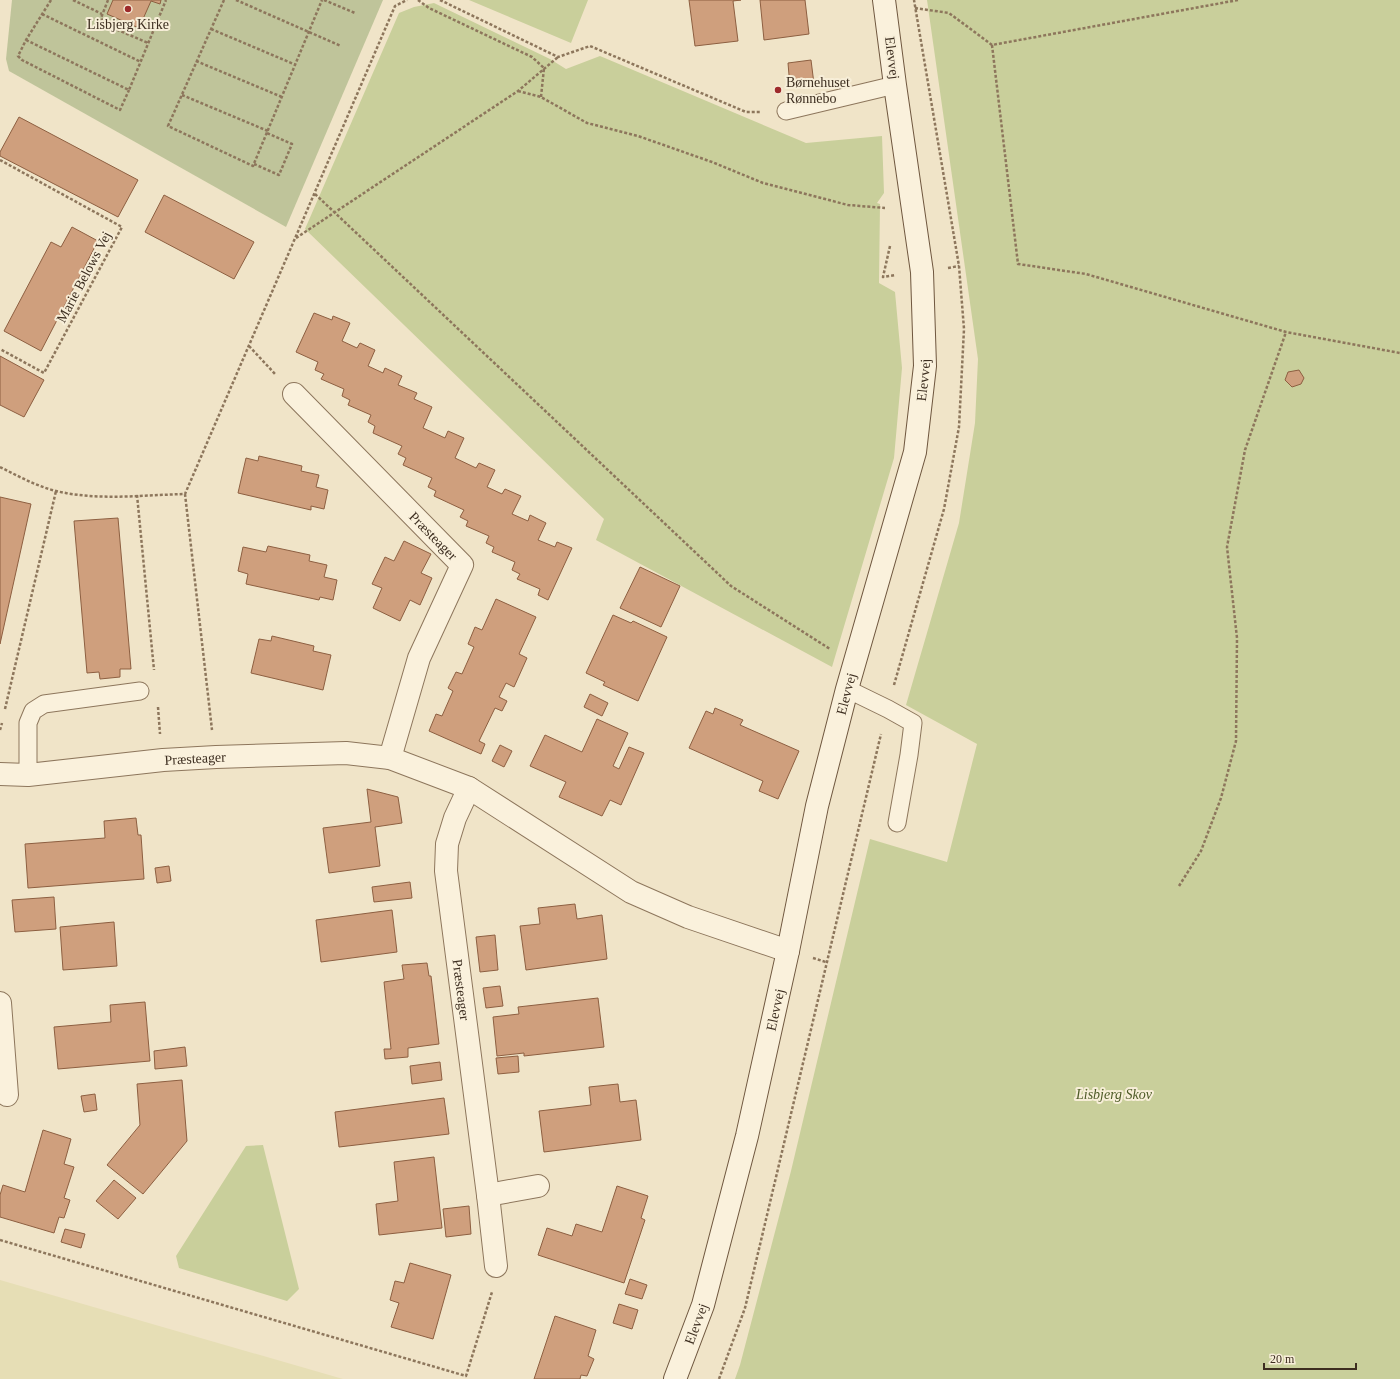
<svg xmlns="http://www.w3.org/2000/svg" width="1400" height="1379" viewBox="0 0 1400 1379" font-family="'Times New Roman',serif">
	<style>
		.farmland { fill: #e6deb5 }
		.green { fill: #c9cf9b }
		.cemetery { fill: #bfc49a }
		.building { fill: #cf9f7d; stroke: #8d5f41 }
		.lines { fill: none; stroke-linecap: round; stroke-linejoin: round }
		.lane-casing { stroke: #8d765c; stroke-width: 19 }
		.street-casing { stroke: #8d765c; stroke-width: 24 }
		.secondary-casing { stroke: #6f573f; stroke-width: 24 }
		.path { stroke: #8d765c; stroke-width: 2.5; stroke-dasharray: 3 2; stroke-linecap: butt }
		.lane { stroke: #faf1dc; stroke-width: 17 }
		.street { stroke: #faf1dc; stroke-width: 22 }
		.secondary { stroke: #faf1dc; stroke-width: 22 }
		.poi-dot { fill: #9e2a2b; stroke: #f7eed8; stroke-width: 1.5 }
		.labels { text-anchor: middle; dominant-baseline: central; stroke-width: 4; stroke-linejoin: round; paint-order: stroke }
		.poi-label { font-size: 14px; fill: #3d2e20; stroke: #f7eed8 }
		.street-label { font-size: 14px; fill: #3d2e20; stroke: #f7eed8 }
		.park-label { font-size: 14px; font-style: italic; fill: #4d5a26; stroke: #f7eed8 }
	</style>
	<rect width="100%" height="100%" fill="#f0e4c8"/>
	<path class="farmland" d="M0 1280 343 1379H0Z"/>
	<path class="green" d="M469 0H588L571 43Z
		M927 0H1400V1379H735L740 1365 791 1171 870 839 947 862 977 744 906 705 959 523 975 423 978 359Z
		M434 3 550 59 566 69 600 56 806 143 882 136 884 193 877 203 880 204 879 283 895 292 902 368 894 458 832 667 596 540 604 519 305 229 399 13 414 7Z
		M263 1145 299 1289 287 1301 179 1268 176 1256 246 1146Z"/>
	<path class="cemetery" d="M12 0H383L286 227 9 71 6 59Z"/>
	<path class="building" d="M113 0H161L160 4 151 1 139 28 107 14Z
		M689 0H741L733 1 738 41 695 46Z
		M760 0H805L809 34 764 40Z
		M811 60 814 84 790 87 788 63Z
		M19 117 138 180 118 217 0 156V152Z
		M164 195 254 242 234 279 145 232Z
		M72 227 98 241 41 351 4 331 51 242 61 247Z
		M314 313 332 320 333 316 350 323 342 341 357 348 360 343 375 350 368 366 383 373 385 368 402 376 398 385 417 393 414 399 432 407 423 428 445 438 448 431 464 438 455 458 476 468 479 463 495 470 487 487 502 494 505 489 521 496 512 514 528 521 530 515 546 523 538 540 555 547 557 542 572 548 548 600 538 595 540 589 517 579 520 574 512 570 515 562 492 552 494 547 486 543 489 536 466 526 468 521 460 517 464 510 434 496 436 491 428 487 432 478 403 465 406 458 398 454 402 446 373 433 375 426 368 422 371 415 348 405 350 400 342 396 344 389 321 379 324 374 315 370 318 362 296 352Z
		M0 356 44 380 24 417 0 405Z
		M1299 370 1304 378 1301 384 1292 387 1285 380 1288 372Z
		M259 456 302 466 301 471 319 475 316 487 328 490 324 509 311 506V510L238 493 246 458 258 461Z
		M0 497 31 504 0 644Z
		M118 518 131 669H120V677L100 679 99 672 87 673 74 521Z
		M404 541 431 554 421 573 432 578 420 605 410 600 400 621 373 608 382 588 372 584 385 557 394 561Z
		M268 546 310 555 309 561 327 565 324 577 337 580 333 600 320 597 319 600 246 584 248 574 238 571 243 547 266 552Z
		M640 567 680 586 661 627 620 608Z
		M496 599 536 617 519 654 527 658 514 687 506 683 499 697 507 701 502 711 495 708 479 741 485 744 481 754 429 731 436 714 442 716 453 691 448 688 456 672 462 674 474 647 468 644 475 627 482 630Z
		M613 615 631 623 633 621 667 637 638 701 603 685 605 682 586 673Z
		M272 636 314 646 313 651 331 655 323 690 251 673 259 639 271 641Z
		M590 694 608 703 602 716 584 707Z
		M715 708 743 720 740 725 799 751 778 799 759 791 763 781 689 748 706 711 713 714Z
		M597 719 628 733 613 766 619 769 629 747 644 753 621 805 610 800 602 816 559 797 566 782 530 766 545 735 582 752Z
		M500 745 512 751 504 767 492 761Z
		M367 789 398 797 402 823 375 827 380 866 329 873 323 828 371 822Z
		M136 818 138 835H141L144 879 28 888 25 844 105 838 104 821Z
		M169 866 171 881 157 883 155 868Z
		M410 882 412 898 374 902 372 887Z
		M54 897 56 929 15 932 12 900Z
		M575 904 577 919 602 915 607 959 526 970 520 926 540 924 538 908Z
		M392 910 397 952 321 962 316 920Z
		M114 922 117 966 63 970 60 927Z
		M495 935 498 970 480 972 476 937Z
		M427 963 429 976H431L439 1044 408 1048V1057L385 1059 384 1049H391L384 982 404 979 402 965Z
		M500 986 503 1006 486 1008 483 988Z
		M598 998 604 1047 524 1056V1053L497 1056 493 1017 519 1014 518 1007Z
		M145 1002 150 1061 58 1069 54 1027 111 1022 110 1005Z
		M185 1047 187 1066 155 1069 154 1051Z
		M518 1056 519 1072 498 1074 496 1058Z
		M440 1062 442 1080 412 1084 410 1066Z
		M182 1080 187 1141 143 1194 107 1165 140 1125 137 1084Z
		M618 1084 620 1102 636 1100 641 1140 544 1152 539 1111 591 1105 589 1087Z
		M95 1094 97 1110 84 1112 81 1096Z
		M444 1098 449 1134 339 1147 335 1112Z
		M43 1130 71 1139 64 1164 74 1167 64 1198 70 1200 64 1218 59 1217 54 1233 0 1217V1195L3 1185 25 1192Z
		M434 1157 442 1228 379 1235 376 1204 398 1201 394 1162Z
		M114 1180 136 1198 118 1219 96 1201Z
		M617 1186 648 1196 641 1218 645 1220 624 1283 538 1255 547 1228 572 1236 576 1224 602 1232Z
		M469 1206 471 1234 446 1237 443 1209Z
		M65 1229 85 1234 81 1248 61 1242Z
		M410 1263 451 1275 433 1339 391 1327 399 1303 390 1300 395 1281 404 1283Z
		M630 1279 647 1285 642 1299 625 1294Z
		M619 1304 638 1310 632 1329 613 1323Z
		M555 1316 596 1330 588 1356 594 1359 587 1376 581 1375 580 1379H534Z"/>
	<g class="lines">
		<defs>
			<path id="lane" d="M786 111 895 85
				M847 689 888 709 913 723 909 755 897 823
				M28 775V723L33 711 44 704 140 691"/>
			<g id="street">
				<path id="s1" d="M294 394 462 565 419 658 390 758"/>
				<path id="s2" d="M0 774 28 775 163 760 216 757 346 753 390 758 469 788 631 892 688 917 788 951"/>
				<path id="s3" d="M469 788 455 818 447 844 446 871 488 1195 496 1266"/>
				<path d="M0 1003 7 1095"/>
				<path d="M488 1195 538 1186"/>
			</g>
			<g id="secondary">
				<path id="s4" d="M675 1379 703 1305 747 1136 788 951 817 806 847 689 915 452 925 366 922 272 895 85 884 0"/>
			</g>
		</defs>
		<use href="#lane" class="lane-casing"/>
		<use href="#street" class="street-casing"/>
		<use href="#secondary" class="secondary-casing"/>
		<path class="path" d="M51 0 26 40 18 56 22 60 120 110 129 90
			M73 0 102 14
			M108 0 101 18 104 24 148 43
			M224 0 168 126 253 166 322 0
			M236 0 341 46
			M324 0 355 13
			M418 0 429 8 532 57 544 68 541 97
			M440 0 558 57 590 46 746 112H761
			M915 8 949 13 992 45 1238 0
			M42 14 141 62
			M211 29 296 65
			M26 40 129 90 166 0
			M992 45 1018 264 1086 274 1286 332 1400 353
			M196 61 282 97
			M518 91 541 97 587 123 638 136 712 162 763 183 848 205 885 208
			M182 95 268 131
			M0 160 122 227 44 373 0 349
			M254 164 279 175 292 144 267 133
			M315 194 731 586 830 649
			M296 238 518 91 558 57
			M890 246 883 277 895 275
			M948 268 959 266
			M249 346 276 375
			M0 467C18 476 36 486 56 491 98 501 143 495 185 494L395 6 407 0
			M185 494 212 730
			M137 495 154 670
			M894 685 944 509 959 427 964 329 959 266 914 0
			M158 707 160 734
			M5 709 56 491
			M0 730 2 723
			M1179 886 1201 851 1221 798 1236 741 1237 638 1227 547 1245 450 1286 332
			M813 958 826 962
			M0 1240 466 1376 492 1292
			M719 1379 745 1308 881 734"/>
		<use href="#lane" class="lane"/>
		<use href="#street" class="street"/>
		<use href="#secondary" class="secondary"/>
	</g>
	<g class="poi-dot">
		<circle cx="128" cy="9" r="4"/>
		<circle cx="778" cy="90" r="4"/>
	</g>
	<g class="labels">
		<g class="poi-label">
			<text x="128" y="24">Lisbjerg Kirke</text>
			<text x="786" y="82" text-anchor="start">Børnehuset<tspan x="786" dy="16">Rønnebo</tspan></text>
		</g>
		<g class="street-label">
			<text transform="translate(892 58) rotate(83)">Elevvej</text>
			<text transform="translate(84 277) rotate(-62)">Marie Belows Vej</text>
			<text stroke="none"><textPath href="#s4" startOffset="1031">Elevvej</textPath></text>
			<text stroke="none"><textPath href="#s1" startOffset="199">Præsteager</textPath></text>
			<text stroke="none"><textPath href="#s4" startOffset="707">Elevvej</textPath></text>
			<text stroke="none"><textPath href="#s2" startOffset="196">Præsteager</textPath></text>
			<text stroke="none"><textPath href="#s3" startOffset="207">Præsteager</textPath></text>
			<text stroke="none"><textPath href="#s4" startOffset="383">Elevvej</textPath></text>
			<text stroke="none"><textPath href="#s4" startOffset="59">Elevvej</textPath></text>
		</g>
		<g class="park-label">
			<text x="1114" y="1094">Lisbjerg Skov</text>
		</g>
	</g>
	<path d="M1264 1363v6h92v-6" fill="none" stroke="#3d2e20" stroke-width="2"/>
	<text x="1270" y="1363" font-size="12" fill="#3d2e20" stroke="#f7eed8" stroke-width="3" paint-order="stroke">20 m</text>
</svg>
